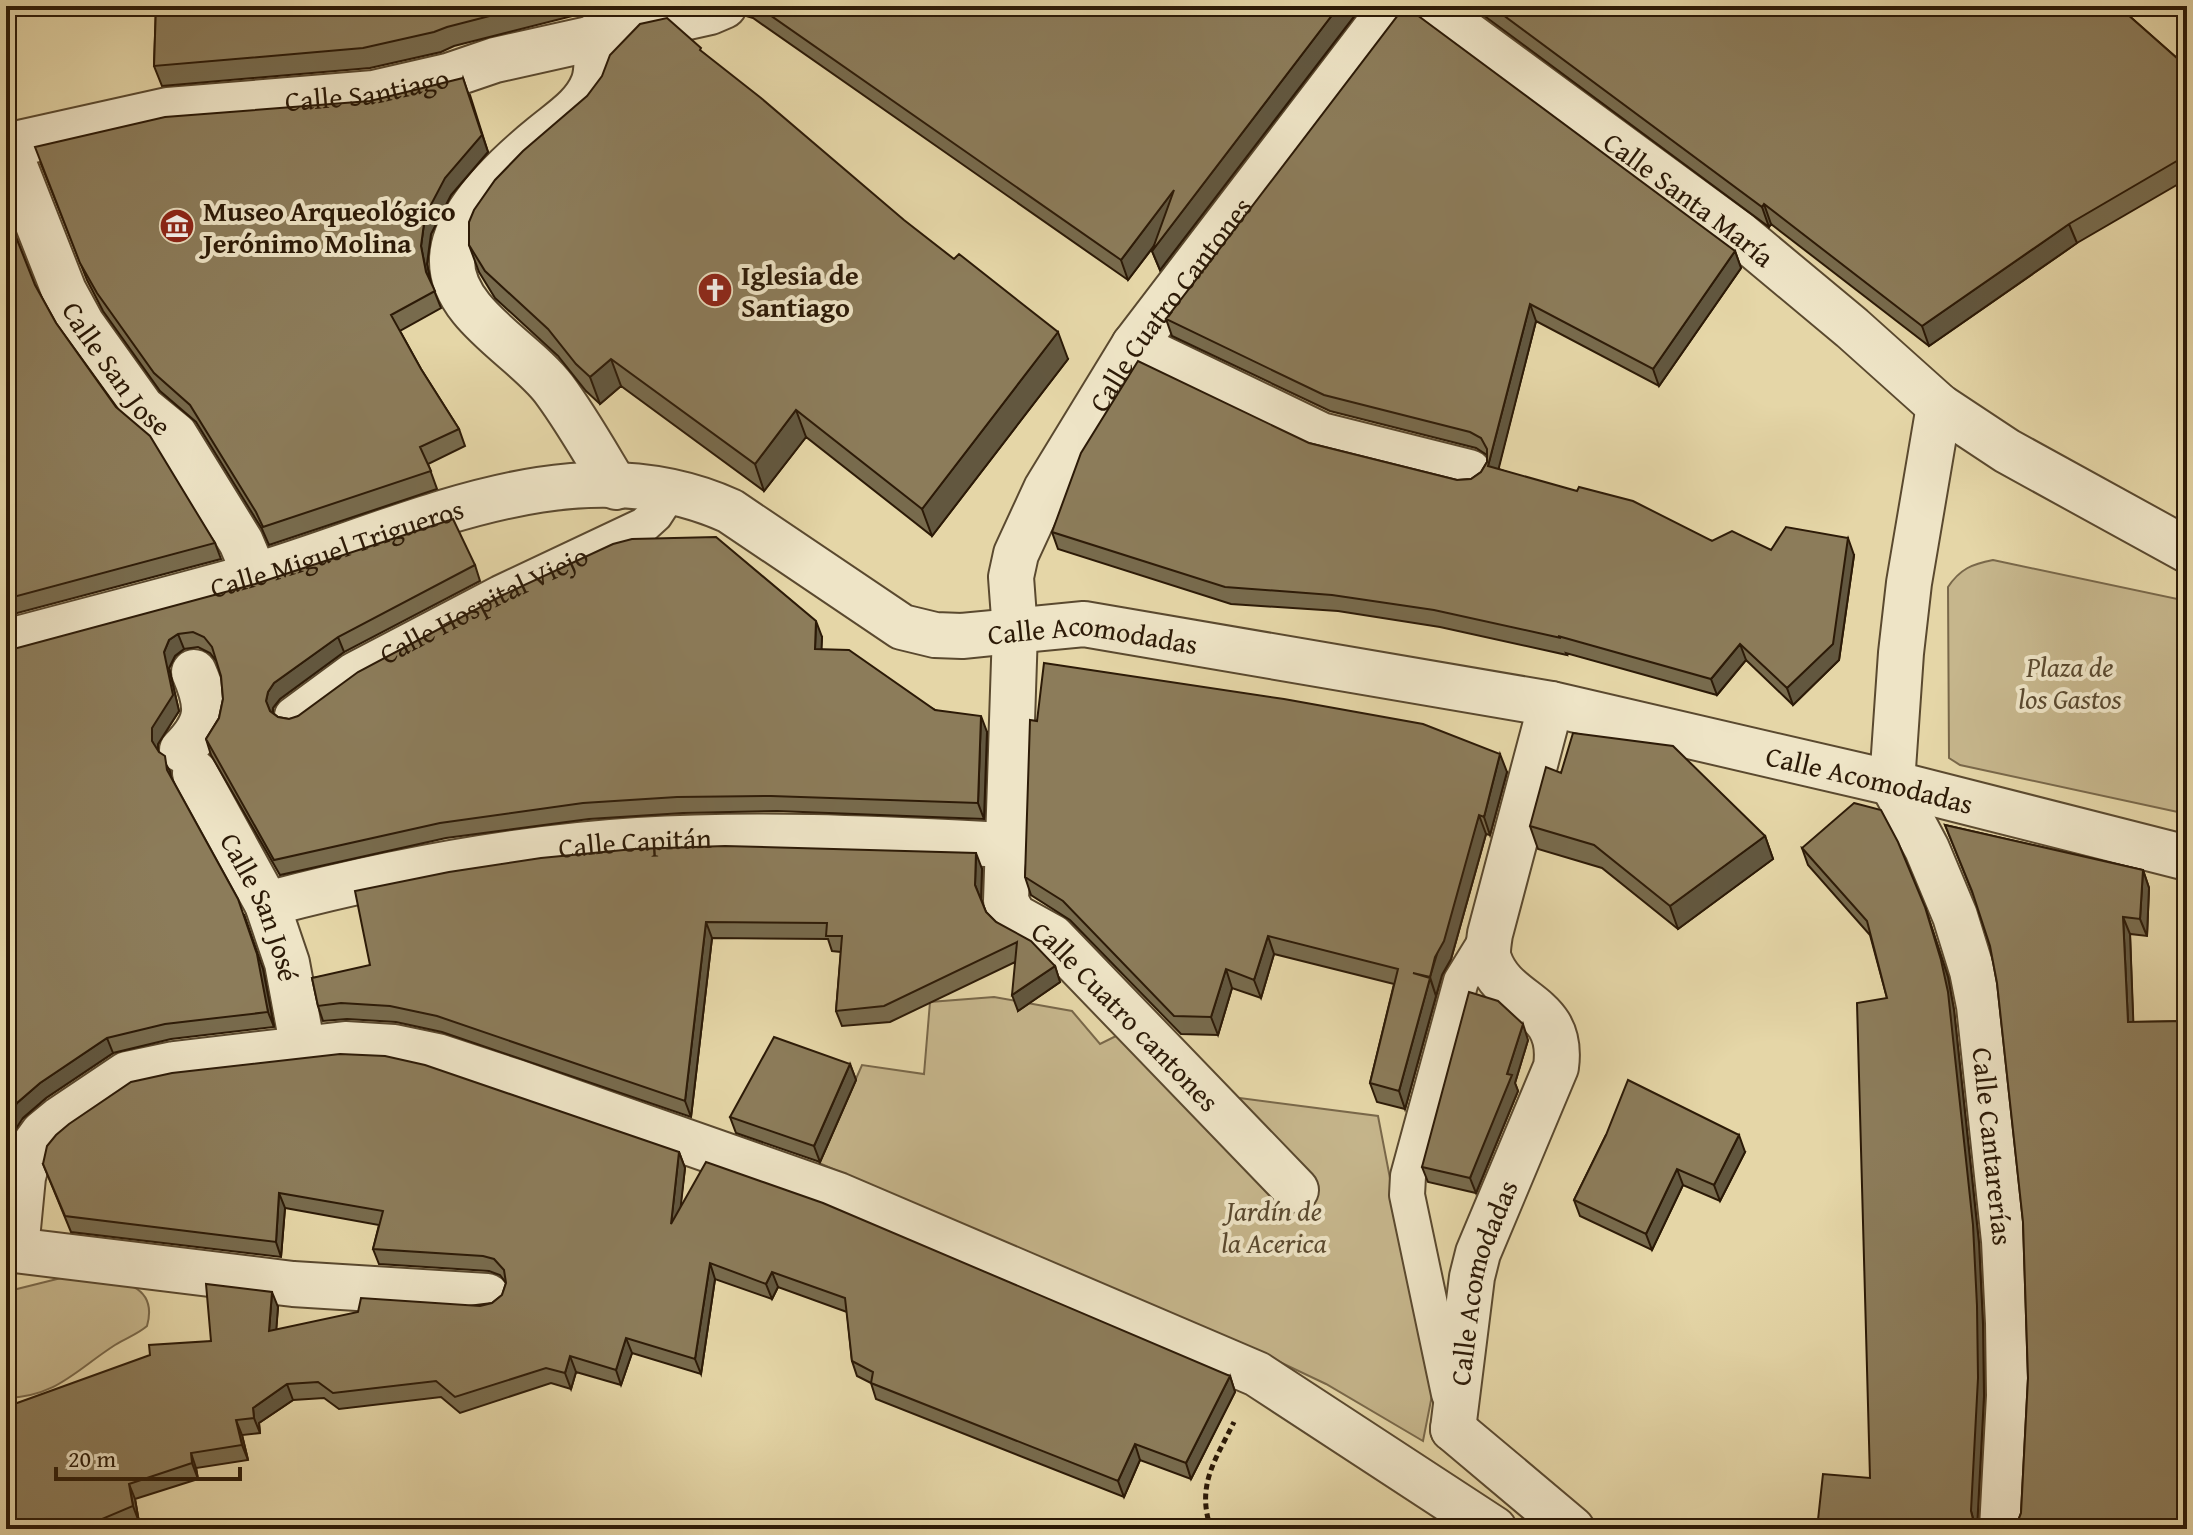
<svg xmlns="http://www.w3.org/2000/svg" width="2193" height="1535" viewBox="0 0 2193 1535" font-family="'Gentium Book Plus',serif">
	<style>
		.green { fill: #c6b68c; stroke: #79684a; stroke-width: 2 }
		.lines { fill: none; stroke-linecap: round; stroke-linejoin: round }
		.service-casing { stroke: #5a492f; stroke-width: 38 }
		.pedestrian-casing { stroke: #5a492f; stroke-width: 48 }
		.minor-casing { stroke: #5a492f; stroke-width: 48 }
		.path { stroke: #2c1a07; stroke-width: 5; stroke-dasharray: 6 4; stroke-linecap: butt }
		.service { stroke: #eee4c6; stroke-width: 34 }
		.pedestrian { stroke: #eee4c6; stroke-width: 44 }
		.minor { stroke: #eee4c6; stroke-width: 44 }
		.wall { fill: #786b4d; stroke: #2c1a07; stroke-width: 2 }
		.shaded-wall { fill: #62573f; stroke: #2c1a07; stroke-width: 2 }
		.building { fill: #8c7c5a; stroke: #2c1a07; stroke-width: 2 }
		.labels { text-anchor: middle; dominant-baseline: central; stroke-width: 8; stroke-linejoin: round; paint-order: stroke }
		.street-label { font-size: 28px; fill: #2c1a07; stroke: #eee4c6 }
		.poi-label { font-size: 28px; font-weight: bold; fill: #2c1a07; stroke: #eee4c6; text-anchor: start }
		.park-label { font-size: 28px; font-style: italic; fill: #5a492f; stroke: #eee4c6 }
	</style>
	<rect width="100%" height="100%" fill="#e5d6a7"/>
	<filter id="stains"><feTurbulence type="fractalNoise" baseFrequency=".0025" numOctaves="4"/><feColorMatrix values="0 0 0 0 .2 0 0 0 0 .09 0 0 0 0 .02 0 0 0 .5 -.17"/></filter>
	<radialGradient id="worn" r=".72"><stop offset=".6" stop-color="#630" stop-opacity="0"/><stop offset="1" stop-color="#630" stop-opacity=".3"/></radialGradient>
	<path class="green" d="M1993 560 2187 601V814L1960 765 1949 758 1948 587C1960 569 1972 564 1993 560Z
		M994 997 1072 1011 1100 1044 1116 1036 1171 1089 1378 1116 1394 1199 1435 1380 1423 1441 1326 1384 1269 1357 819 1163 862 1065 924 1074 930 1002Z
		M69 1276C103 1280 161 1276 147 1326 138 1334 126 1338 115 1345 76 1370 56 1397 6 1398V1294L13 1290Z"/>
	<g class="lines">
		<defs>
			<g id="service">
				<path id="s1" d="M292 715 353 670 500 593 644 525 655 515 670 492"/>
				<path d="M1449 1394 1407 1195 1408 1176 1461 981 1490 934"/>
			</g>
			<g id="pedestrian">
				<path d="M595 36C596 52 599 69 593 84 584 107 561 121 543 136 511 162 452 215 452 260 451 314 524 349 554 389 577 420 596 454 616 487"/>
				<path d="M1134 345 1321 435 1469 472"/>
				<path id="s2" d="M1015 631 1006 901 1014 916 1052 937 1296 1190"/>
				<path d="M182 750C209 723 209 707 194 672"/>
				<path id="s3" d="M195 773 267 904 287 963 303 1049"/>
				<path id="s4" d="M267 904C388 872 512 848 638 840 761 832 885 839 1008 845"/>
				<path d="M1453 1429 1572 1529"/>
			</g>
			<g id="minor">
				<path id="s5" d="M1429 6 1738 233 1852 328 1939 406 2007 451 2187 550"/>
				<path id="s6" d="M6 146 168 110 374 93 448 76 495 60 710 12 724 6"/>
				<path id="s7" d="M7 146 64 291 82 324 142 408 175 435 241 542 255 575"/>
				<path id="s8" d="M1939 406 1909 583 1901 653 1892 783 1927 849 1955 916 1972 971 1979 1006 2004 1241 2008 1323 2009 1396 2002 1529"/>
				<path id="s9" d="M1015 631 1011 577 1016 554 1046 489 1134 345 1393 6"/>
				<path id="s10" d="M6 642C88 620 171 599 253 576 404 532 572 439 730 511L902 627 935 635 962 636 1084 624 1551 704 1892 783 2187 858"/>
				<path d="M6 1249 293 1284 487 1296"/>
				<path d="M16 1249 23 1177 30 1151 43 1133 60 1119 127 1074 174 1064 345 1044 394 1047 437 1056 516 1082 838 1195 1257 1374 1494 1529"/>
				<path id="s11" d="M1453 1429 1472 1277 1478 1253 1556 1067C1565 1002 1505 1007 1489 959 1487 952 1489 941 1490 934L1551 704"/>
			</g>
		</defs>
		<use href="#service" class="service-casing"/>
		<use href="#pedestrian" class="pedestrian-casing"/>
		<use href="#minor" class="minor-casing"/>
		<path class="path" d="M1211 1529C1196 1485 1215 1461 1234 1422"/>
		<use href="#service" class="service"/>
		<use href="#pedestrian" class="pedestrian"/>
		<use href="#minor" class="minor"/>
	</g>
	<path class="wall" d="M156 6H618L592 11 454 46 441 52 370 68 162 86 154 66Z
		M743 6H1362L1160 270 1152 251 1154 246 1128 280 753 18 746 16Z
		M1471 6H2118L2187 67V179L2077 243 1929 346 1771 224 1769 227Z
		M703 53 1068 359 932 536 806 437 764 491 621 386 600 404 586 391 558 356 495 298 479 272 469 245Z
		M470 95 488 152 451 195 431 234 427 264 431 283 441 308 400 331 421 369 459 429 465 446 428 464 437 489 269 545 262 529 196 422 160 391 103 311 87 280 41 164Z
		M6 212 35 285 56 323 215 543 221 559 6 616Z
		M1735 251 1741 268 1659 386 1536 321 1498 469 1712 541 1771 550 1854 555 1839 660 1793 705 1746 660 1717 695 1566 653 1567 655 1440 627 1338 611 1231 604 1058 549 1052 532 1309 443 1457 480 1471 479 1481 472 1487 462V455L1476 448 1330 411 1172 336 1166 319Z
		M475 565 480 581 344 652 280 699 273 708V713L278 717 289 719 822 637 821 649 935 710 987 732 984 819 777 811 683 813 589 819 446 838 280 875 211 755 206 739 219 718 223 699 221 676 217 662 210 653 198 647 184 649 175 656 169 668 179 711 158 744V751L170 771 171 777 263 969 274 1027 171 1039 113 1053 46 1098 23 1118 6 651Z
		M1037 721 1507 772 1490 835 1486 834 1451 959 1442 975 1405 1109 1377 1102 1370 1083 1394 984 1274 954 1261 998 1232 988 1218 1035 1181 1034 1070 920 1031 895 1025 877Z
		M1561 773 1765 836 1773 859 1678 929 1602 868 1538 849 1530 826Z
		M1945 825 2143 870 2149 888 2147 936 2130 934 2133 1022 2187 1021V1529H2012L2016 1526 2021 1513 2028 1378 2023 1222 1997 983 1990 946 1975 899Z
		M1802 848 1925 907 1948 977 1954 1010 1979 1243 1983 1324 1984 1396 1977 1527 1870 1478 1887 998 1870 935 1808 865Z
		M982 869 981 899 986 912 996 922 1055 966 1060 982 1018 1011 1015 962 890 1022 842 1026 836 1011 841 952 832 951 828 939 712 938 691 1117 442 1032 396 1022 347 1019 323 1021 318 1006 312 978Z
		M1528 1040 1515 1083 1518 1091 1476 1193 1428 1182 1422 1167Z
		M850 1064 856 1080 820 1162 736 1133 730 1117Z
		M1606 1135 1745 1152 1720 1201 1683 1185 1652 1250 1580 1216 1574 1200Z
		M679 1152 685 1168 680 1208 1230 1376 1235 1392 1191 1479 1140 1460 1124 1497 876 1399 871 1383 857 1376 852 1361 847 1312 778 1287 772 1299 715 1279 701 1374 632 1353 621 1385 576 1372 571 1389 551 1383 460 1413 441 1397 339 1409 324 1398 293 1400 259 1423 260 1433 242 1435 248 1460 196 1468 198 1479 135 1499 139 1522 121 1529H6V1407L211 1341 278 1307 276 1330 492 1303 502 1295 506 1283 500 1275 489 1271 379 1264 373 1249 379 1225 285 1208 281 1257 71 1232 43 1164Z"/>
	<path class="shaded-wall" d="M1339 6H1362L1160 270 1152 251Z
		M463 78 488 152 451 195 431 234 427 264 432 290 426 272 421 246 425 216Z
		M1174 190 1181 210 1128 280 1121 260Z
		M1764 204 1771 224 1769 227 1762 207Z
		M2069 224 2077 243 1929 346 1922 326Z
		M1735 251 1741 268 1659 386 1653 369Z
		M1530 304 1536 321 1495 483 1488 466Z
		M1058 332 1068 359 932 536 922 509Z
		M611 359 621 386 600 404 590 377Z
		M796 410 806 437 764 491 755 464Z
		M1848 538 1854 555 1839 660 1793 705 1787 688Z
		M816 621 822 637 821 664 815 649Z
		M178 634 184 649 175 656 169 668 179 711 158 744V757L152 741V728L164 652 169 640Z
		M338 637 344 652 280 699 273 708 272 716 266 701 268 692 274 683Z
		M1740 644 1746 660 1717 695 1711 679Z
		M981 716 987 732 984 819 978 803Z
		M1500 754 1507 772 1490 835 1484 817Z
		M1479 815 1486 834 1451 959 1442 975 1436 996 1430 977Z
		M1765 836 1773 859 1678 929 1670 906Z
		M976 853 982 869 981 901 975 885Z
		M2143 870 2149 888 2147 936 2140 919Z
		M1925 907 1948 977 1954 1010 1979 1243 1983 1324 1984 1396 1977 1529H1976L1971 1511Z
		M244 914 263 969 274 1027 268 1012Z
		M2123 917 2130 934 2134 1039 2128 1022Z
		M706 922 712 938 691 1117 685 1101Z
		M1268 936 1274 954 1261 998 1254 980Z
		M1055 966 1060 982 1018 1011 1012 995Z
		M1226 969 1232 988 1218 1035 1211 1017Z
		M1430 978 1436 996 1405 1109 1399 1091Z
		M1523 1024 1528 1040 1515 1083 1518 1091 1476 1193 1470 1178 1507 1074Z
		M107 1038 113 1053 46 1098 23 1118 6 1144V1120L17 1103 40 1083Z
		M850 1064 856 1080 820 1162 814 1146Z
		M1739 1135 1745 1152 1720 1201 1714 1185Z
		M679 1152 685 1168 677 1240 671 1224Z
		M1677 1169 1683 1185 1652 1250 1646 1234Z
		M279 1193 285 1208 281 1257 276 1242Z
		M710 1263 715 1279 701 1374 695 1359Z
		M772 1272 778 1287 772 1299 766 1284Z
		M272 1292 278 1307 275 1347 269 1331Z
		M626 1338 632 1353 621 1385 616 1370Z
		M570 1356 576 1372 571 1389 565 1373Z
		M1230 1376 1235 1392 1191 1479 1186 1463Z
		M287 1384 293 1400 259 1423 260 1433 254 1418 253 1408Z
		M236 1420 242 1435 248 1460 242 1445Z
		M1135 1444 1140 1460 1124 1497 1118 1481Z
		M191 1453 196 1468 198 1479 192 1463Z
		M129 1484 135 1499 139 1522 133 1506Z"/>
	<path class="building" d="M156 6H528L447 27 434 32 363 48 154 66Z
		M757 6H1339L1152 251 1174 190 1121 260Z
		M1405 6 1735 251 1653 369 1530 304 1488 466 1577 491 1579 487 1633 501 1712 541 1732 531 1771 550 1786 527 1848 538 1833 644 1787 688 1740 644 1711 679 1558 636 1561 638 1434 610 1332 595 1225 587 1052 532 1081 453 1138 361 1309 443 1457 480 1471 479 1481 472 1487 462V449L1481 438 1470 432 1324 395 1166 319Z
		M1491 6H2118L2187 67V155L2069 224 1922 326 1764 204 1762 207Z
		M667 18 701 48 700 50 761 98 904 220 954 259 959 254 1058 332 922 509 796 410 755 464 611 359 590 377 576 364 548 329 485 271 469 245V222L474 210 495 180 523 151 587 96 602 76 610 55 640 24Z
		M463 78 482 135 445 178 425 216 421 246 426 272 435 291 391 315 421 369 459 429 420 447 431 471 263 527 256 512 190 405 154 373 97 293 80 263 35 147 165 117 370 101Z
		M6 212 35 285 56 323 116 407 150 436 215 543 6 599Z
		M453 519 475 565 338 637 274 683 268 692 266 701 270 711 278 717 289 719 298 716 358 672 503 595 613 544 632 539 716 537 816 621 815 649 849 650 935 710 981 716 978 803 771 796 677 797 583 803 440 823 274 860 206 739 219 718 223 699 221 676 212 647 204 637 193 632 178 634 169 640 164 652 173 695 152 728V741L159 752 165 756 167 770 238 899 257 954 268 1012 165 1024 107 1038 40 1083 17 1103 6 1120V651L255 584Z
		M1044 663 1284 699 1423 724 1500 754 1484 817 1479 815 1444 941 1435 957 1430 977 1413 973 1430 978 1399 1091 1370 1083 1398 969 1268 936 1254 980 1226 969 1211 1017 1174 1016 1063 901 1025 877 1030 720 1037 721Z
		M1573 733 1673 746 1765 836 1670 906 1594 845 1530 826 1546 767 1561 773Z
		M1854 803 1881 810 1898 842 1925 907 1941 960 1948 992 1973 1225 1977 1306 1978 1378 1971 1511 1974 1523 1979 1529H1817L1823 1474 1870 1478 1857 1003 1887 998 1867 921 1802 848Z
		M1945 825 2143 870 2140 919 2123 917 2128 1022 2187 1021V1529H2012L2016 1526 2021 1513 2028 1378 2023 1222 1997 983 1990 946 1972 891Z
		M725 846 976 853 975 885 986 912 996 922 1031 941 1055 966 1012 995 1017 942 884 1006 836 1011 842 936H826L827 923 706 922 685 1101 437 1016 390 1006 341 1003 318 1006 312 978 370 965 355 891 449 872 541 858 634 849Z
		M1469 992 1498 1001 1523 1024 1507 1074 1512 1075 1470 1178 1422 1167Z
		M774 1037 850 1064 814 1146 730 1117Z
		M340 1054 385 1056 425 1065 679 1152 671 1224 706 1162 823 1203 1230 1376 1186 1463 1135 1444 1118 1481 871 1383 873 1372 852 1361 845 1298 772 1272 766 1284 710 1263 695 1359 626 1338 616 1370 570 1356 565 1373 546 1368 455 1397 436 1381 333 1393 318 1382 287 1384 253 1408 254 1418 236 1420 242 1445 191 1453 192 1463 129 1484 133 1506 90 1524 91 1529H16L9 1515 6 1517V1407L150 1355 149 1345 211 1341 206 1284 272 1292 269 1331 358 1312 361 1298 480 1306 492 1303 502 1295 506 1283 504 1270 494 1259 483 1256 373 1249 383 1211 279 1193 276 1242 65 1216 43 1164 47 1146 56 1135 69 1124 131 1082 172 1073Z
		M1628 1080 1739 1135 1714 1185 1677 1169 1646 1234 1574 1200 1606 1135Z"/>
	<defs>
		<symbol id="museum-disc" viewBox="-11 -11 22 22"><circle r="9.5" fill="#8f2418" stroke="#eee4c6"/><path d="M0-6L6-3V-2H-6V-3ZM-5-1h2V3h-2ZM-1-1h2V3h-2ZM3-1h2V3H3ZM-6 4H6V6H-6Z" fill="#fff"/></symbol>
		<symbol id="church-disc" viewBox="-11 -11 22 22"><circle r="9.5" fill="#8f2418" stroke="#eee4c6"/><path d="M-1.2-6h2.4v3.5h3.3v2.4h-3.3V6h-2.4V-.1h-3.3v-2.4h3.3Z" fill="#fff"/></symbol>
	</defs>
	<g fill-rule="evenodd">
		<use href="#museum-disc" x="157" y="206" width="40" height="40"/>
		<use href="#church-disc" x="695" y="270" width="40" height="40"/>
	</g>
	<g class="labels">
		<g class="street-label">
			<text stroke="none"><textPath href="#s6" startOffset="366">Calle Santiago</textPath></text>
			<text stroke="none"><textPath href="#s5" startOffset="324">Calle Santa María</textPath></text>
			<text stroke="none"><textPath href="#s9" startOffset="372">Calle Cuatro Cantones</textPath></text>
			<text stroke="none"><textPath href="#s7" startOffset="250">Calle San Jose</textPath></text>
			<text stroke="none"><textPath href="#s10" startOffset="344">Calle Miguel Trigueros</textPath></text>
			<text stroke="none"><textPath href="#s1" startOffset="222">Calle Hospital Viejo</textPath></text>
			<text stroke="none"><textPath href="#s10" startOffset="1150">Calle Acomodadas</textPath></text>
			<text stroke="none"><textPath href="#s10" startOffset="1942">Calle Acomodadas</textPath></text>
			<text stroke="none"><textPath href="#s4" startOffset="374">Calle Capitán</textPath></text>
			<text stroke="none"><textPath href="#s3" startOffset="150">Calle San José</textPath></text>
			<text stroke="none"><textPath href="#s2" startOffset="438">Calle Cuatro cantones</textPath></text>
			<text stroke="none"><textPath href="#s8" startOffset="762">Calle Cantarerías</textPath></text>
			<text stroke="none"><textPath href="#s11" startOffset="150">Calle Acomodadas</textPath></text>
		</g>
		<g class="poi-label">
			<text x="203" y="210">Museo Arqueológico<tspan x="203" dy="32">Jerónimo Molina</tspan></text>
			<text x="741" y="274">Iglesia de<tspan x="741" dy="32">Santiago</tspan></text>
		</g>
		<g class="park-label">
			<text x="2070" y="666">Plaza de<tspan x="2070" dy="32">los Gastos</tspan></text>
			<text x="1274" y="1210">Jardín de<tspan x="1274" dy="32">la Acerica</tspan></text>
		</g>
	</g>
	<rect width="2193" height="1535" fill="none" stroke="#e5d6a7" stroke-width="32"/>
	<rect x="8" y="8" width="2177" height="1519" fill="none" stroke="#2c1a07" stroke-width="4"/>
	<rect x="16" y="16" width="2161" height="1503" fill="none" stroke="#2c1a07" stroke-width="2"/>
	<path d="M56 1467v12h184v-12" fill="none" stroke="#2c1a07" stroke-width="4"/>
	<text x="68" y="1467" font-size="24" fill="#2c1a07" stroke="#eee4c6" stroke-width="6" paint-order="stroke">20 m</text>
	<rect width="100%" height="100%" filter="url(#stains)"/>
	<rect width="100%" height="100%" fill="url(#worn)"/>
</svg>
